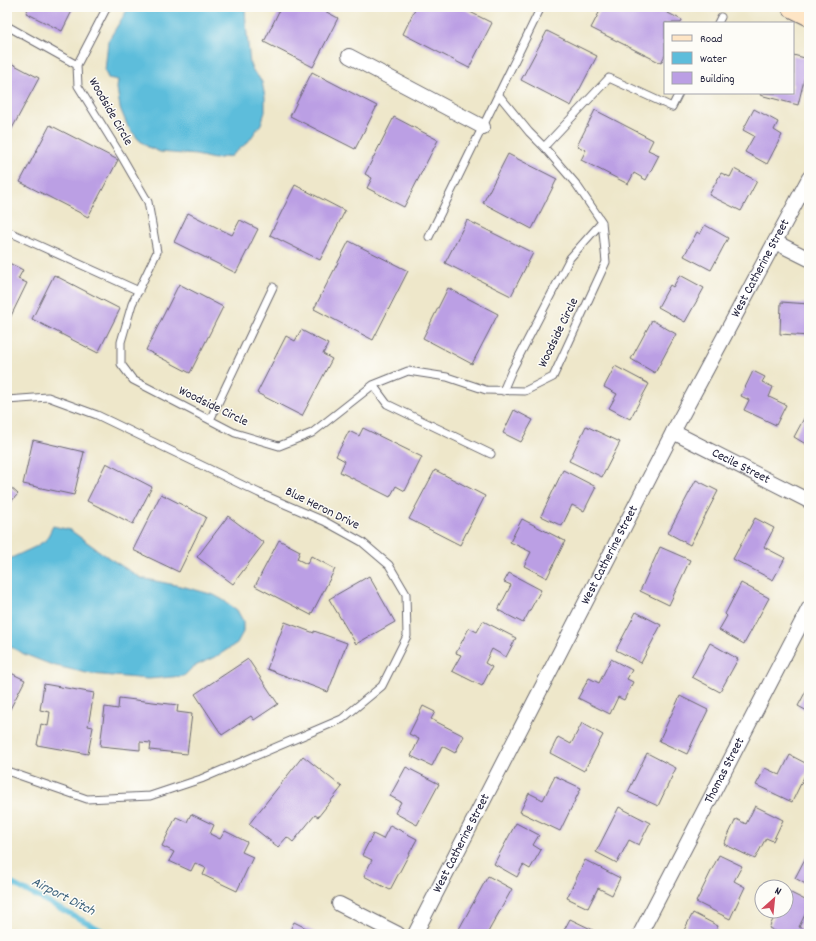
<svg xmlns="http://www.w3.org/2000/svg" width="816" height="941" viewBox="0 0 816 941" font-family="Dekko,sans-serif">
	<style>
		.water { fill: #5dbddb; stroke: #40708b }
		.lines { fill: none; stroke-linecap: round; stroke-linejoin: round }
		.stream { stroke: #5dbddb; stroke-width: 5 }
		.building { fill: #bb9fe4 }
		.lane-casing { stroke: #69676d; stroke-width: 9 }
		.street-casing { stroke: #69676d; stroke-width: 16 }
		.secondary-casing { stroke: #69676d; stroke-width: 21 }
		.lane { stroke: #fff; stroke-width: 7 }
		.street { stroke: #fff; stroke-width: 14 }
		.secondary { stroke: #fee5c5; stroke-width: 19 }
		.labels { text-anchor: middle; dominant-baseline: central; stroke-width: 3; stroke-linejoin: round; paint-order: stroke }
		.street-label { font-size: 13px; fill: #22223b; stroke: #fdfcf7 }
		.water-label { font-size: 14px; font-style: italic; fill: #3a607b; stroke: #fdfcf7 }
	</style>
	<rect width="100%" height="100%" fill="#fdfcf7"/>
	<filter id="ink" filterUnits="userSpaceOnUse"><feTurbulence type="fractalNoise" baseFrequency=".025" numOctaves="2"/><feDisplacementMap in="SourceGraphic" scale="8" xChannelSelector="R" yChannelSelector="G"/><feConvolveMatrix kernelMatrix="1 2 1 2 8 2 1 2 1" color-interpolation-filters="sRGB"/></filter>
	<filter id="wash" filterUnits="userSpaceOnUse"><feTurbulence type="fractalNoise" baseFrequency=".012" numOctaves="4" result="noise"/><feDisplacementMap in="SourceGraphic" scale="16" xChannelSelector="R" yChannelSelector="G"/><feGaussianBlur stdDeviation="0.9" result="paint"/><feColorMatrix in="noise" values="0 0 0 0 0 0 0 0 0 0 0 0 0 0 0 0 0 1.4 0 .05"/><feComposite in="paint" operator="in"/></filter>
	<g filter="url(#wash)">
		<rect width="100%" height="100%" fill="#eee7ca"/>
		<path class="water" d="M129 7H245L246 25 250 64 252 70 257 75 262 82 265 97V112L261 124 248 142 231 156 214 159 196 155 160 152 148 147 139 140 128 127 120 108 117 88 118 80 108 78 105 71 108 41Z
			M53 526 70 530 109 558 141 578 185 587 214 595 223 600 237 610 243 621V632L237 643 219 655 193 667 184 676 148 679 91 674 52 665 24 654 7 645V560L35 547 46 540Z"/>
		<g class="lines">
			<path class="stream" d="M7 881 109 934"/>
		</g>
		<g id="blocks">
			<path class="building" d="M29 7H74L62 31 26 13Z
				M281 7H317L338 18 313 67 264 42Z
				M416 7H460L492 23 469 68 403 34Z
				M602 7H656L682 20 681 23H665V55L661 63 591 28Z
				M547 31 597 56 571 106 521 80Z
				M793 55 809 59 798 105 760 95 761 93H793Z
				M7 61 39 78 7 138Z
				M312 72 377 106 355 149 290 116Z
				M754 109 778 122 774 130 782 135 767 164 745 152 754 136 743 130Z
				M595 110 653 140 648 150 659 155 646 180 634 173 628 184 581 160 586 150 577 146Z
				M394 117 438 140 404 207 367 188 372 178 365 174Z
				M50 125 118 160 88 217 20 182Z
				M508 154 557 179 532 229 483 203Z
				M734 169 757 181 741 211 709 195 721 173 730 177Z
				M295 185 345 211 320 260 270 235Z
				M188 213 232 235 240 220 258 229 236 273 174 242Z
				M467 220 533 253 511 296 445 263Z
				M705 225 728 238 711 270 684 256 697 232 700 234Z
				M349 241 408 271 373 340 314 309Z
				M7 262 23 270 18 279 27 283 10 318 7 317Z
				M54 275 120 309 98 353 32 319Z
				M680 275 704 288 685 322 658 307 670 285 673 287Z
				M179 284 223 307 190 373 146 350Z
				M448 288 498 314 472 364 423 338Z
				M781 302 809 304V336L780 334Z
				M652 320 676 334 655 373 631 359Z
				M301 330 328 344 323 354 332 359 302 416 257 393 286 336 295 341Z
				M615 366 649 384 630 419 609 408 617 394 604 387Z
				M753 371 765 377 762 382 773 387 769 397 786 405 776 425 744 410 749 400 741 396Z
				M809 409V446L794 437Z
				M514 410 533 420 521 442 503 433Z
				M586 426 620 442 602 477 569 461Z
				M363 428 422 457 405 491 396 486 390 497 340 472 345 461 336 456 349 431 359 436Z
				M33 440 84 452 74 495 23 484Z
				M106 463 152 487 133 524 87 501Z
				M435 470 485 496 460 545 409 519Z
				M563 470 596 487 584 511 572 505 562 526 541 516Z
				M696 480 718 491 690 545 668 533Z
				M7 484 18 494 7 506Z
				M161 494 206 517 179 572 133 550Z
				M228 516 264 543 233 584 197 557Z
				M755 518 774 528 764 547 785 558 773 580 733 559Z
				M522 519 565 541 547 578 524 566 531 552 510 542Z
				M279 540 300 551 297 559 307 564 311 556 335 569 311 615 255 586Z
				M660 547 690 560 669 605 640 591Z
				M509 573 541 590 523 623 498 610 511 585 504 582Z
				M369 576 395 622 356 644 329 599Z
				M741 583 769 598 744 644 719 630 727 616 725 614Z
				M636 612 661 625 641 663 616 650Z
				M483 621 516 638 506 657 492 649 485 663 492 667 482 686 452 671 461 655 456 653 469 628 477 632Z
				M285 622 314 633V631L347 643 328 692 267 669Z
				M710 643 738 659 720 692 692 677Z
				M248 659 278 704 254 720 251 716 222 735 195 694Z
				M611 659 632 670 627 679 633 682 624 700 618 697 610 714 578 698 589 678 599 683Z
				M7 671 25 680 7 715Z
				M44 684 94 693 88 726 93 727 88 754 37 745 41 724 48 726 50 712 40 710Z
				M807 689 809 690V712L798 706Z
				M680 696 708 710 687 754 659 741Z
				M119 698 178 705 177 712 192 714 187 754 150 750 151 743 140 742V750L100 746 105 707 118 709Z
				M423 706 435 712 431 719 464 736 455 753 442 746 432 766 411 756 419 739 409 734Z
				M582 723 603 735 584 771 550 753 558 737 571 744Z
				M809 725V738L804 735Z
				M647 753 676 768 658 806 628 792Z
				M790 755 809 765V767L792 802 756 785 765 768 780 775Z
				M303 756 342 787 318 817 315 815 293 842 287 837 278 847 249 824Z
				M406 767 439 784 417 825 395 813 401 802 390 796Z
				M555 776 581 788 560 831 520 812 529 793 543 800Z
				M755 806 783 820 773 841 766 838 755 859 724 844 736 819 746 824Z
				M619 807 650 823 639 845 629 840 617 863 596 852Z
				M191 814 214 825 210 834 220 839 225 831 247 842 242 852 253 857 237 891 203 875 206 868 195 863 191 871 169 861 174 852 162 846 176 817 187 822Z
				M516 823 539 835 533 845 541 850 530 869 523 865 517 877 494 864Z
				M390 825 417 839 390 890 364 876 372 860 362 855 373 834 383 839Z
				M809 851V886L795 878Z
				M719 855 742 866 734 881 745 887 730 919 696 902Z
				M585 860 620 878 612 895 598 888 588 908 567 898Z
				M488 876 512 889 487 934H468L459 929Z
				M787 891 809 902V906L799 927 809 932V934H781L769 928 777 911H786Z
				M693 913 718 926 714 934H682Z
				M570 919 593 930 591 934H562Z
				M294 922 318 934H288Z"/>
		</g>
	</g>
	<g filter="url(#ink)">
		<use href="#blocks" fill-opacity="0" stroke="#69676d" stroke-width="1"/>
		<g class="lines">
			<defs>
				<path id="lane" d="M107 7 77 65 78 86 122 157 148 202 157 252 132 304 121 342V364L133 380 235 433 279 446 312 433 373 385 408 371 447 377 486 390 525 391 553 377 606 262 602 222 576 184 544 147 609 78 672 107 679 93
					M718 23 721 17
					M7 26 77 65
					M498 94 529 132 544 147
					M7 231 139 291
					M429 237 541 7
					M373 385 387 404 491 454
					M503 391 512 370 570 258 602 222
					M7 400 48 397 97 415 259 493 324 521 362 542 389 565 406 594 407 636 382 686 342 719 201 779 150 796 87 799 7 771
					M210 420 273 287"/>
				<g id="street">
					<path d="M349 56 483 127"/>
					<path d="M775 242 809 259"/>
					<path id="s1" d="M673 432 809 501"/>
					<path d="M339 904 398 934"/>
					<path id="s2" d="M415 934 673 432 809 178"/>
					<path id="s3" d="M640 934 809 608"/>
				</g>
				<path id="secondary" d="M791 7 809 16"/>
			</defs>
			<use href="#lane" class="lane-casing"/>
			<use href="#street" class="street-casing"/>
			<use href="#secondary" class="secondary-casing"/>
			<use href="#lane" class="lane"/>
			<use href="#street" class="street"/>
			<use href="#secondary" class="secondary"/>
		</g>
	</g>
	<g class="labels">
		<g class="street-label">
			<text transform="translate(110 112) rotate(60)">Woodside Circle</text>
			<text stroke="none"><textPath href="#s2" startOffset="750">West Catherine Street</textPath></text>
			<text transform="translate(559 333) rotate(-64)">Woodside Circle</text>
			<text transform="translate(213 407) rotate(26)">Woodside Circle</text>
			<text stroke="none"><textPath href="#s1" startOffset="76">Cecile Street</textPath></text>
			<text transform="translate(322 509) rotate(26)">Blue Heron Drive</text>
			<text stroke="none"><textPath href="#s2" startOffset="426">West Catherine Street</textPath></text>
			<text stroke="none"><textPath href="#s3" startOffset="184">Thomas Street</textPath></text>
			<text stroke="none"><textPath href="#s2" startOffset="102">West Catherine Street</textPath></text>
		</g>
		<g class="water-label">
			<text transform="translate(63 897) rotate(27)">Airport Ditch</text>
		</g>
	</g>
	<rect width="816" height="941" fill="none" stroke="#fdfcf7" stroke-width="24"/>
	<rect x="664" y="22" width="130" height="72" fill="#fdfcf7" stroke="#a5a5ac"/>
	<rect x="672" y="35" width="20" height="6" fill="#fee5c5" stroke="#a5a5ac"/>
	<text x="700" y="42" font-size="12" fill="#22223b">Road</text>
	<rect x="672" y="52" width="20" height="12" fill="#5dbddb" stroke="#a5a5ac"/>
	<text x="700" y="62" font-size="12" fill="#22223b">Water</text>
	<rect x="672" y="72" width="20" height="12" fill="#bb9fe4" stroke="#a5a5ac"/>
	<text x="700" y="82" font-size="12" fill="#22223b">Building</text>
	<g transform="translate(774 899) rotate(27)"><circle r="19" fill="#fdfcf7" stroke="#a5a5ac"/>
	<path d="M0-3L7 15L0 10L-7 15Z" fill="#d1495b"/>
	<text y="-6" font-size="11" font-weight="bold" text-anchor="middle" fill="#22223b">N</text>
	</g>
</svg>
